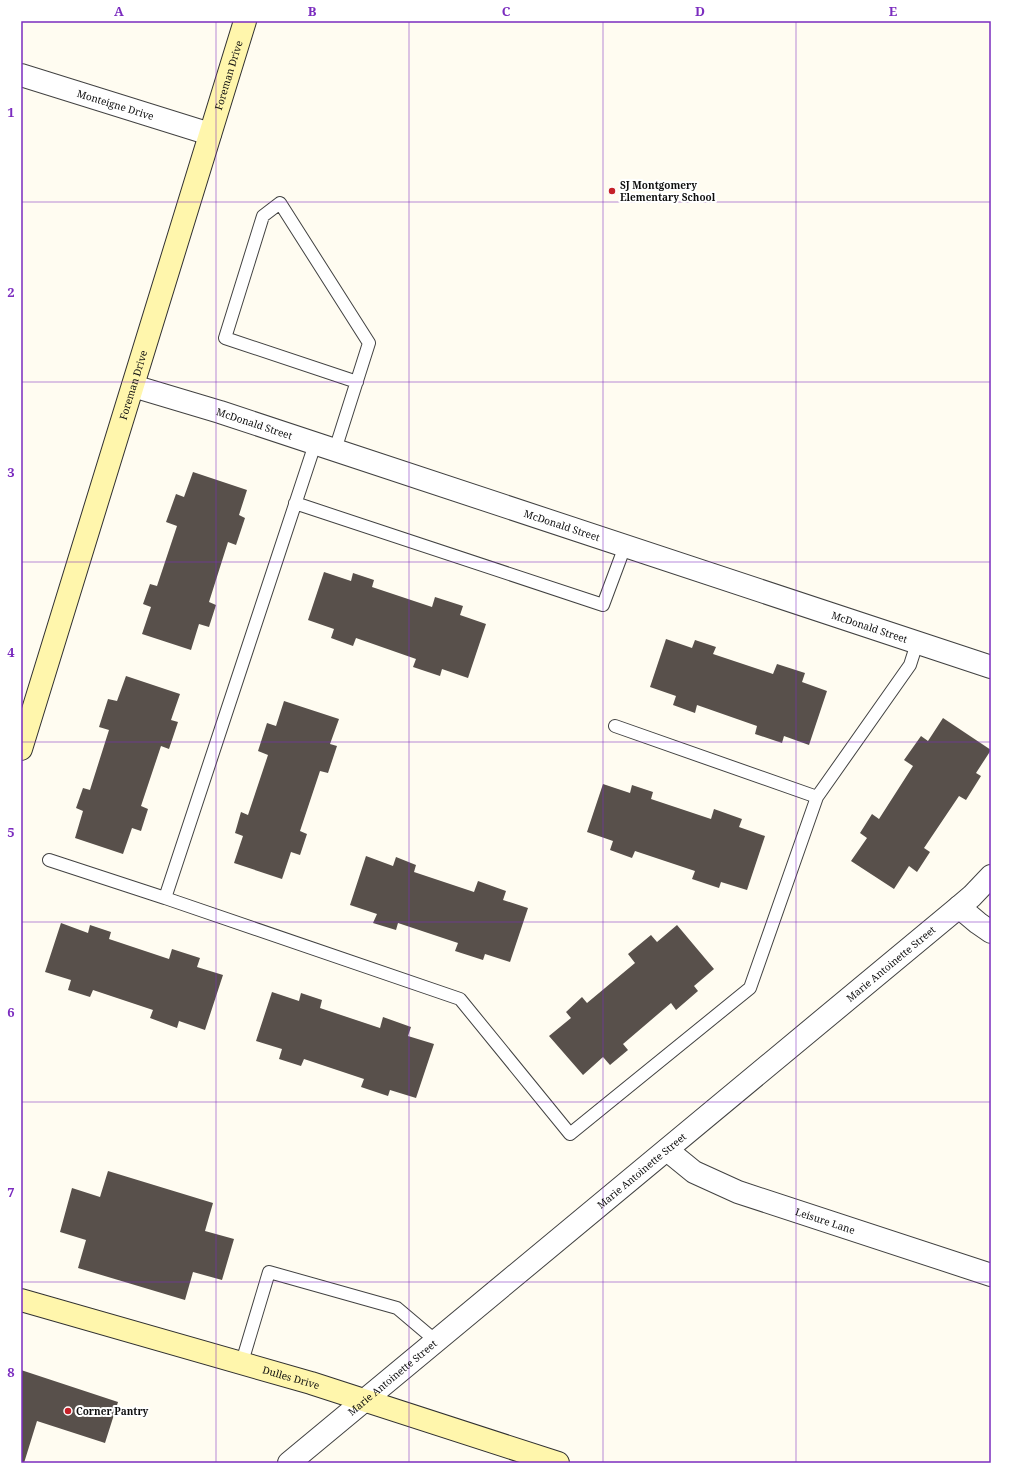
<svg xmlns="http://www.w3.org/2000/svg" width="1012" height="1484" viewBox="0 0 1012 1484" font-family="'Noto Serif',serif">
	<style>
		.building { fill: #58504b }
		.lines { fill: none; stroke-linecap: round; stroke-linejoin: round }
		.lane-casing { stroke: #424242; stroke-width: 14 }
		.street-casing { stroke: #424242; stroke-width: 24 }
		.secondary-casing { stroke: #313131; stroke-width: 24 }
		.lane { stroke: #fff; stroke-width: 12 }
		.street { stroke: #fff; stroke-width: 22 }
		.secondary { stroke: #fff6ac; stroke-width: 22 }
		.grid { fill: none; stroke: #7b2cbf; stroke-width: 1; stroke-opacity: 0.55 }
		.poi-dot { fill: #c52129; stroke: #fff; stroke-width: 1.5 }
		.labels { text-anchor: middle; dominant-baseline: central; stroke-width: 4; stroke-linejoin: round; paint-order: stroke }
		.street-label { font-size: 10px; fill: #0f0f0f; stroke: #fff }
		.poi-label { font-size: 10px; font-weight: bold; fill: #0f0f0f; stroke: #fff; text-anchor: start }
		.neatline { fill: none; stroke: #7b2cbf; stroke-width: 1.5 }
		.grid-label { font-size: 13px; text-anchor: middle; font-weight: bold; fill: #7b2cbf }
	</style>
	<rect width="100%" height="100%" fill="#fffcf1"/>
	<path class="building" d="M193 472 247 490 239 515 245 518 236 545 228 542 209 602 216 605 209 627 199 624 191 650 142 634 151 607 143 604 150 584 157 586 177 526 166 522 176 494 184 497Z
		M324 572 351 581 353 573 374 580 372 587 432 607 435 597 463 606 460 615 486 624 468 678 442 669 440 676 413 667 416 659 356 638 353 646 331 638 334 629 308 620Z
		M666 639 692 648 695 640 716 647 713 654 773 674 777 664 805 673 802 682 827 691 809 745 784 736 782 743 755 734 757 726 697 705 695 713 673 705 676 696 650 687Z
		M126 676 180 694 171 720 178 722 169 749 161 746 141 806 148 809 141 831 132 828 123 854 75 838 83 811 76 808 83 788 90 790 109 730 99 727 108 699 117 701Z
		M284 701 339 719 330 744 337 746 328 773 320 771 300 831 307 834 300 855 291 852 282 879 234 863 243 836 235 833 241 812 248 815 268 755 258 751 267 723 276 726Z
		M943 718 991 750 976 773 981 776 966 800 959 796 924 848 930 852 917 872 909 866 894 889 851 861 867 838 860 833 872 814 879 819 913 766 904 760 921 736 928 741Z
		M603 784 630 793 632 785 653 792 651 799 711 819 714 809 742 819 739 827 765 836 747 890 721 882 719 888 692 879 695 871 635 851 632 858 610 850 613 841 587 832Z
		M366 856 393 866 396 857 416 865 414 872 474 892 478 881 506 891 503 900 528 908 510 962 485 954 483 960 455 951 458 943 398 923 396 930 373 923 377 914 350 905Z
		M61 923 88 933 90 925 111 932 109 939 169 959 172 949 200 958 197 967 223 975 205 1030 179 1021 177 1028 150 1018 153 1010 93 990 90 997 68 990 71 980 45 972Z
		M677 925 714 969 694 986 698 991 676 1010 671 1003 623 1044 628 1050 610 1065 603 1057 583 1075 549 1036 571 1018 566 1012 582 997 587 1003 635 963 628 954 651 935 657 942Z
		M272 992 299 1001 301 993 322 1000 320 1008 380 1028 383 1017 411 1027 408 1036 434 1044 416 1098 390 1090 388 1096 361 1087 364 1079 304 1059 301 1066 279 1059 282 1049 256 1041Z
		M108 1171 213 1203 205 1231 234 1239 222 1280 193 1272 185 1300 78 1268 86 1240 60 1232 72 1188 100 1197Z
		M21 1370 118 1402 105 1443 37 1421 24 1463H21Z"/>
	<g class="lines">
		<defs>
			<path id="lane" d="M315 444 165 898 460 999 570 1134 750 988 817 797 910 665 917 643
				M335 450 369 343 280 203 263 216 225 338 357 382
				M295 503 603 605 625 546
				M615 726 817 797
				M49 860 165 898
				M242 1362 269 1272 397 1308 436 1341"/>
			<g id="street">
				<path id="s1" d="M21 75 210 134"/>
				<path id="s2" d="M133 386 220 412 991 667"/>
				<path d="M959 907 978 923 991 932"/>
				<path id="s3" d="M667 1150 694 1172 738 1192 991 1275"/>
				<path id="s4" d="M289 1463 959 907 972 896 991 876"/>
			</g>
			<g id="secondary">
				<path id="s5" d="M21 749 245 21"/>
				<path id="s6" d="M21 1300 311 1383 558 1463"/>
			</g>
		</defs>
		<use href="#lane" class="lane-casing"/>
		<use href="#street" class="street-casing"/>
		<use href="#secondary" class="secondary-casing"/>
		<use href="#lane" class="lane"/>
		<use href="#street" class="street"/>
		<use href="#secondary" class="secondary"/>
	</g>
	<path class="grid" d="M216 21V1463M409 21V1463M603 21V1463M796 21V1463M21 202H991M21 382H991M21 562H991M21 742H991M21 922H991M21 1102H991M21 1282H991"/>
	<g class="poi-dot">
		<circle cx="612" cy="191" r="4"/>
		<circle cx="68" cy="1411" r="4"/>
	</g>
	<g class="labels">
		<g class="street-label">
			<text stroke="none"><textPath href="#s5" startOffset="705">Foreman Drive</textPath></text>
			<text stroke="none"><textPath href="#s1" startOffset="99">Monteigne Drive</textPath></text>
			<text stroke="none"><textPath href="#s5" startOffset="381">Foreman Drive</textPath></text>
			<text stroke="none"><textPath href="#s2" startOffset="127">McDonald Street</textPath></text>
			<text stroke="none"><textPath href="#s2" startOffset="451">McDonald Street</textPath></text>
			<text stroke="none"><textPath href="#s2" startOffset="775">McDonald Street</textPath></text>
			<text stroke="none"><textPath href="#s4" startOffset="782">Marie Antoinette Street</textPath></text>
			<text stroke="none"><textPath href="#s4" startOffset="458">Marie Antoinette Street</textPath></text>
			<text stroke="none"><textPath href="#s3" startOffset="175">Leisure Lane</textPath></text>
			<text stroke="none"><textPath href="#s6" startOffset="281">Dulles Drive</textPath></text>
			<text stroke="none"><textPath href="#s4" startOffset="134">Marie Antoinette Street</textPath></text>
		</g>
		<g class="poi-label">
			<text x="620" y="185">SJ Montgomery<tspan x="620" dy="12">Elementary School</tspan></text>
			<text x="76" y="1411">Corner Pantry</text>
		</g>
	</g>
	<rect width="1012" height="1484" fill="none" stroke="#ffffff" stroke-width="44"/>
	<rect x="22" y="22" width="968" height="1440" class="neatline"/>
	<g class="grid-label">
		<text x="119" y="16">A</text>
		<text x="312" y="16">B</text>
		<text x="506" y="16">C</text>
		<text x="700" y="16">D</text>
		<text x="893" y="16">E</text>
		<text x="11" y="117">1</text>
		<text x="11" y="297">2</text>
		<text x="11" y="477">3</text>
		<text x="11" y="657">4</text>
		<text x="11" y="837">5</text>
		<text x="11" y="1017">6</text>
		<text x="11" y="1197">7</text>
		<text x="11" y="1377">8</text>
	</g>
</svg>
